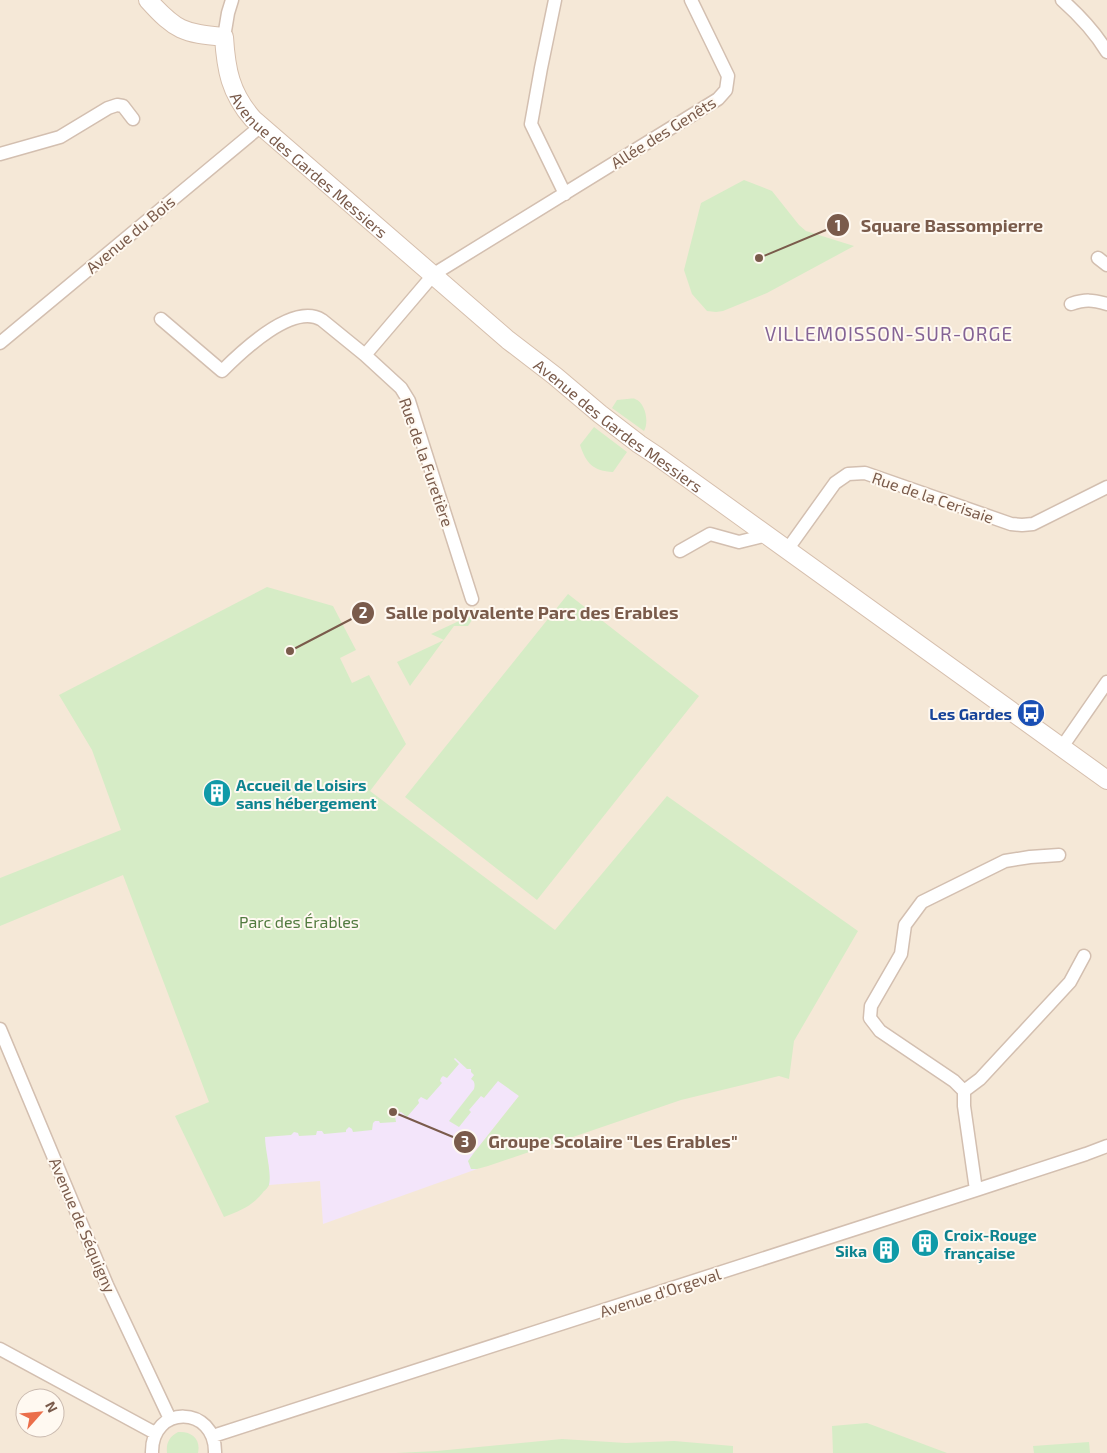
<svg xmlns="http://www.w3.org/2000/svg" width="1107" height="1453" viewBox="0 0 1107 1453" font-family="'Exo 2',sans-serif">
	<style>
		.residential { fill: #f5e8d7; fill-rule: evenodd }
		.education { fill: #f3e5fa }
		.green { fill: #d6ecc6 }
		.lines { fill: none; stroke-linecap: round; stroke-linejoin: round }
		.street-casing { stroke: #d3bfb0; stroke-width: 15 }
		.secondary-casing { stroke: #d6bfad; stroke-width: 20 }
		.street { stroke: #fff; stroke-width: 12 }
		.secondary { stroke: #fff; stroke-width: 18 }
		.labels { text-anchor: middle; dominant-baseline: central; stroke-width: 4; stroke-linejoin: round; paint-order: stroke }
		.street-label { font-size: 16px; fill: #7a5b4b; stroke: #fff9f1 }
		.transit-label { font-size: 16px; font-weight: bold; fill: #164399; stroke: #fff9f1; text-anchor: end }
		.culture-label { font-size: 16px; font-weight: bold; fill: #0d838f; stroke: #fff9f1; text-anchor: start }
		.park-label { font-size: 16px; fill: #517a3f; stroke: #fff9f1 }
		.quarter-label { font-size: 19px; letter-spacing: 1px; fill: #846395; stroke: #fff9f1 }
		.leader { fill: none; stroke: #7a5b4b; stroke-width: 2 }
		.callout-dot { fill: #7a5b4b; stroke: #fff9f1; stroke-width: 2 }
		.mark-label { font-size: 15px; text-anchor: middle; font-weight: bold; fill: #fff }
		.callout-label { font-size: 18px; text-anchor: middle; font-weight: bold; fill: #7a5b4b; stroke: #fff9f1; stroke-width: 4; stroke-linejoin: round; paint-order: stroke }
	</style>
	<rect width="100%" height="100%" fill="#fdf5e9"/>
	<path class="residential" d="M0 0H1107V1453H0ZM25 1398H55V1428H25Z"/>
	<path class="education" d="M451 1029 519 1096 473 1154 471 1169H477L323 1224 320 1181 269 1185V1168L265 1148V1127Z"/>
	<path class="green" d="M744 180 772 191 799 225 806 231 854 246 767 293 723 311 716 312 707 311 692 294 684 270 701 203Z
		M627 399C628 399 634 398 635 399 646 403 649 423 644 431L612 408 617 400Z
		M594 427 627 452 613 472C593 471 586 463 580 445Z
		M267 587 333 606 356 650 340 658 352 683 369 675 406 744 370 791 555 930 667 796 858 931 794 1041 789 1079 779 1076 681 1100 488 1166 477 1169H471L468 1161 473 1154 519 1096 498 1081 484 1098 481 1096 469 1110 471 1112 459 1127 449 1121 474 1089C475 1085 475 1081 471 1079L474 1075 471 1072V1069H467L455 1058 454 1059 459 1064 447 1078 443 1076 441 1078 440 1081 442 1083 427 1100 421 1097 418 1100 419 1103 407 1117 401 1112 398 1113 395 1116 396 1122 380 1123 379 1121H375L373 1123 372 1130 353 1132 352 1129 349 1127 346 1130V1132L324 1134 322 1131H317L316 1135 299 1136 298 1133 294 1132 291 1135 265 1137C265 1150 272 1174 269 1185 269 1186 265 1191 264 1191 254 1205 240 1211 224 1217L175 1116 209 1102 123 875 0 926V878L121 830 92 750 59 695Z
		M568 594 699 696 537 900 405 797Z
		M472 615H474V617L468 626H454L410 686 397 662 444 640 431 634Z
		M867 1423 947 1453H833L832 1426Z
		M178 1432C192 1431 201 1439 198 1453H167C166 1443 169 1437 178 1432Z
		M562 1439 626 1443 674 1441 733 1446V1453H396L437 1451Z
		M1089 1442 1090 1453H1034L1033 1446Z"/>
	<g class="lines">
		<defs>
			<path id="street" d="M555 0 541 68 531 124 565 194
				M1062 0C1080 16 1095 32 1107 52
				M224 37 228 13 232 0
				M0 154 60 137 108 108 117 105 123 106 133 119
				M1098 258 1107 265
				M1071 304C1086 299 1092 300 1107 304
				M161 319 222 371C242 351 293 302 322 320L365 355
				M0 343 261 126
				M787 550 835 483 848 474 865 473 1011 524 1022 525 1033 524 1107 487
				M680 551 710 534 739 542 767 535
				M472 599 409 401 401 388 365 355 434 274 718 99 726 90 728 76 691 0
				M1062 747 1107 682
				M0 1029 107 1285 170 1419
				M964 1091 980 1079 1070 982 1084 956
				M976 1190 964 1106V1091L954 1081 880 1031 870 1018 871 1006 901 954 905 925 922 902 1005 861 1030 857 1059 855
				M0 1349 155 1433
				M213 1436 976 1190 1086 1154 1107 1146
				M152 1453C151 1404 216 1405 215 1453"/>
			<g id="secondary">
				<path id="s1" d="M148 0C176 31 183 33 224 37 226 69 230 93 253 119L508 340 555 376 600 414 639 444 657 456 1107 780"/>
			</g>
		</defs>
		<use href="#street" class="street-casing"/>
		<use href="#secondary" class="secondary-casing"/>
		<use href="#street" class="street"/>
		<use href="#secondary" class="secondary"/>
	</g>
	<defs>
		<symbol id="bus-disc" viewBox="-11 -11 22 22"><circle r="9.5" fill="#1a4fb4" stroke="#fff9f1"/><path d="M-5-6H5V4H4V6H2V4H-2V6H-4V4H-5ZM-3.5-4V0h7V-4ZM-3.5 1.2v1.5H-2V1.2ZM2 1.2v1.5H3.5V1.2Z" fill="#fff"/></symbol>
		<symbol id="building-disc" viewBox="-11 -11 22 22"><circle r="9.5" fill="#0f9aa8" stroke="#fff9f1"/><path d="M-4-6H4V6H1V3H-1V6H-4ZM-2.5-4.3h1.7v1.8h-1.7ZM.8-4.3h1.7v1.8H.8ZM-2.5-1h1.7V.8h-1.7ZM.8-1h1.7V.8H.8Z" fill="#fff"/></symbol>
	</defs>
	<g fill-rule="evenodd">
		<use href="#bus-disc" x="1015" y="697" width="32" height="32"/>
		<use href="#building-disc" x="201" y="777" width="32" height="32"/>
		<use href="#building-disc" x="909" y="1227" width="32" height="32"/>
		<use href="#building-disc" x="870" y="1234" width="32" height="32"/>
	</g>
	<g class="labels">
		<g class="street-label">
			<text transform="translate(663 132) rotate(-32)">Allée des Genêts</text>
			<text stroke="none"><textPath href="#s1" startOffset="249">Avenue des Gardes Messiers</textPath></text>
			<text transform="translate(130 234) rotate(-40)">Avenue du Bois</text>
			<text stroke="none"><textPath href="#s1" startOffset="654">Avenue des Gardes Messiers</textPath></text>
			<text transform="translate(427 462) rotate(71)">Rue de la Furetière</text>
			<text transform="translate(933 497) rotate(19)">Rue de la Cerisaie</text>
			<text transform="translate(83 1225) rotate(67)">Avenue de Séquigny</text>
			<text transform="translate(660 1292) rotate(-18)">Avenue d'Orgeval</text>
		</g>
		<g class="transit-label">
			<text x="1012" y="713">Les Gardes</text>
		</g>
		<g class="culture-label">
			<text x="236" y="784">Accueil de Loisirs<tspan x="236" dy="18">sans hébergement</tspan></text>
			<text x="944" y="1234">Croix-Rouge<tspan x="944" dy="18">française</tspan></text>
			<text x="867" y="1250" text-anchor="end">Sika</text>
		</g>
		<g class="park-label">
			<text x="299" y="921">Parc des Érables</text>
		</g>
		<g class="quarter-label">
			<text x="889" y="333">VILLEMOISSON-SUR-ORGE</text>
		</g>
	</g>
	<path class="leader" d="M759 258L838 225M290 651L363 613M393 1112L465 1142"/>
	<g class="callout-dot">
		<circle cx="759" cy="258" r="5"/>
		<circle cx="290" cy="651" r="5"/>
		<circle cx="393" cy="1112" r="5"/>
		<circle cx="838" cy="225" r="12"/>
		<circle cx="363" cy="613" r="12"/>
		<circle cx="465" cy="1142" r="12"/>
	</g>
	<g class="mark-label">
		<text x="838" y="231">1</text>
		<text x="363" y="618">2</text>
		<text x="465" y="1147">3</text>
	</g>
	<g class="callout-label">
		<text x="952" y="232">Square Bassompierre</text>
		<text x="532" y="619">Salle polyvalente Parc des Erables</text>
		<text x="613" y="1148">Groupe Scolaire "Les Erables"</text>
	</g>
	<g transform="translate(40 1413) rotate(63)"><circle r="24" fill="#fff9f1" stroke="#cabaaf"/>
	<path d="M0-4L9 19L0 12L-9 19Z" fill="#eb6e4a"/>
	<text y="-8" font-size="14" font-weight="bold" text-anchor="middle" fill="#7a5b4b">N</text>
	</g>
</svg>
